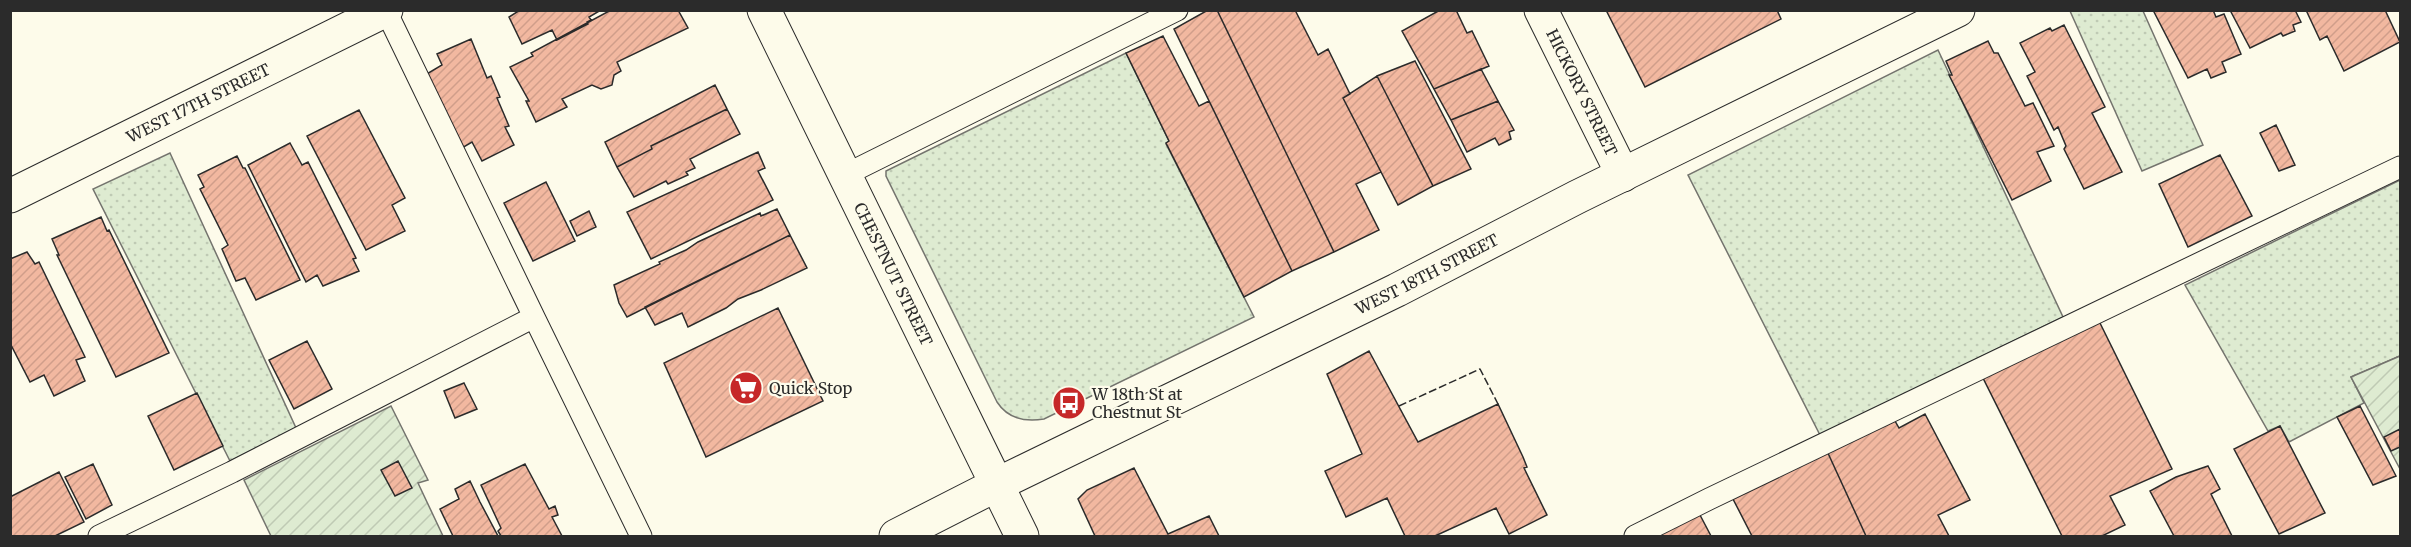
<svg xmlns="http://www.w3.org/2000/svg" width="2411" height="547" viewBox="0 0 2411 547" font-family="Merriweather,serif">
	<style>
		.grass { fill: url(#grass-dots); stroke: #74746e; stroke-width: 1.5 }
		.garden { fill: url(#garden-furrows); stroke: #74746e; stroke-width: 1.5 }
		.building { fill: url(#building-hatch); stroke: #2b2b2b; stroke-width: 1.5 }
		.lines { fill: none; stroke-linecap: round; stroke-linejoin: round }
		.lane-casing { stroke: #2b2b2b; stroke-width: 23 }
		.street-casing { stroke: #2b2b2b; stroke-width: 35 }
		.secondary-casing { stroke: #2b2b2b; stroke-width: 35 }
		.lane { stroke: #fdfbea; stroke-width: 21 }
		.street { stroke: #fdfbea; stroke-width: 33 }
		.secondary { stroke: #fdfbea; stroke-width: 33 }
		.fence { stroke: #2b2b2b; stroke-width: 1.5; stroke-dasharray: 8 3; stroke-linecap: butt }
		.labels { text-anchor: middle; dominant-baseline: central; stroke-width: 4.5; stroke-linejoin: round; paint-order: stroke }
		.street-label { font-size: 16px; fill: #2b2b2b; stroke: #fdfbea }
		.poi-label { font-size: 16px; fill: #2b2b2b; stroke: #fdfbea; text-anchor: start }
	</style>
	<defs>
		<pattern id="grass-dots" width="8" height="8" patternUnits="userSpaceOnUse" patternTransform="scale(1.5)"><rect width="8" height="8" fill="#deebd1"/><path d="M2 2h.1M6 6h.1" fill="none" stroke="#bfcab4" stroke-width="1.8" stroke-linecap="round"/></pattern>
		<pattern id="garden-furrows" width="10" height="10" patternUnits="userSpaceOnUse" patternTransform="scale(1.5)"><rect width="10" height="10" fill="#deebd1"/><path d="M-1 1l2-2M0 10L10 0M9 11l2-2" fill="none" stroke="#bfcab4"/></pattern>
		<pattern id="building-hatch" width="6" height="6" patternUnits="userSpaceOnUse" patternTransform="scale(1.5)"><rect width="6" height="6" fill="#f2b8a0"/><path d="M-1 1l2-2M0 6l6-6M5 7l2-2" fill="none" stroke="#d09e8a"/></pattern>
	</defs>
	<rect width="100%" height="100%" fill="#fdfbea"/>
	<path class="grass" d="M2070 11H2143L2203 145 2142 171Z
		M1938 50 2063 317 1820 435 1688 175Z
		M1126 53 1169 141 1166 144 1254 317 1044 419C1026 422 1008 419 997 402L886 176V171Z
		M170 153 296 428 230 461 93 189Z
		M2400 180V356L2351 377 2364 403 2289 442 2280 426 2268 431 2185 285Z"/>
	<path class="garden" d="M2400 356V469L2351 377Z
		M391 406 428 480 418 483 443 536H271L244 480Z"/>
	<path class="building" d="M520 10H601L589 17 591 20 587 22 588 24 557 40 552 30 522 44 509 17Z
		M611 10H678L688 28 617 62 621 71 614 75 612 85 601 89 592 85 562 99 567 107 536 122 526 101H529L510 67 533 56 531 53Z
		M1208 10H1217L1334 252 1292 271 1174 29Z
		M1217 10H1295L1318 55 1328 49 1350 94 1343 98 1381 172 1356 184 1379 230 1334 252Z
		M1440 10H1456L1467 33 1472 31 1489 66 1434 89 1402 31Z
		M1606 10H1777L1781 19 1645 87Z
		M2153 10H2213L2216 17 2224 14 2241 54 2222 62 2226 72 2211 78 2207 69 2188 78Z
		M2230 10H2295L2301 22 2293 25 2295 31 2283 36 2281 33 2250 48Z
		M2306 10H2385L2400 42 2344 71 2327 36 2320 40Z
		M2064 25 2105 107 2092 113 2122 172 2084 189 2064 149 2066 146 2058 127 2054 130 2027 76 2035 72 2020 43 2050 28 2052 31Z
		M1163 36 1199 106 1209 101 1292 271 1244 297 1166 143 1169 141 1126 53Z
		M471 39 487 78 491 76 500 97 497 98 509 126 505 127 514 145 482 161 472 142 462 148 425 75 442 65 437 54Z
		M1988 41 1994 53H1998L2025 106 2033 103 2054 146 2037 152 2051 181 2012 200 1949 75H1952L1946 61Z
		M1415 61 1471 169 1433 186 1377 76Z
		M1481 69 1498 101 1451 120 1434 89Z
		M1377 76 1433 186 1398 205 1343 98Z
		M715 85 727 109 651 146 652 149 617 167 605 142Z
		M1498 101 1514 130 1509 132 1511 139 1499 145 1495 138 1467 152 1451 120Z
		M727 109 740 134 690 159 695 168 686 172 688 175 668 184 666 181 634 197 617 167 652 149 651 146Z
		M359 110 405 198 392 205 405 231 366 250 307 136Z
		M2276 125 2295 165 2279 171 2260 133Z
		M290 143 302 165 308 162 356 258 353 259 359 271 323 286 317 275 306 282 248 165Z
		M758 152 765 168 758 171 773 200 651 259 627 212Z
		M2220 155 2252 216 2188 247 2159 184Z
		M237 156 243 168H245L300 280 256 300 245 278 236 281 222 249 228 245 200 189 204 187 198 175Z
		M546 182 575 241 533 261 504 203Z
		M777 209 790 235 627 317 619 303 614 285 660 264 659 262 686 250 698 242 760 213 761 216Z
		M589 211 596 227 577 236 570 221Z
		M101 217 107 231 109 230 169 353 116 377 57 255H59L52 239Z
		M790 235 807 268 761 290 738 299 726 308 688 327 682 313 655 325 645 307Z
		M27 252 35 264 39 262 85 357 76 360 85 381 54 396 44 375 30 382 10 343V259Z
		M778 308 823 401 706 457 664 363Z
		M2098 319 2172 469 2110 496 2125 525 2102 536H2062L1982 376Z
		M307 341 332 389 294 409 269 360Z
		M1369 351 1418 442 1498 404 1523 457 1527 467 1524 468 1547 515 1509 534 1496 508 1435 536H1405L1387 498 1346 517 1325 471 1362 454 1327 374Z
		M464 383 477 409 455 418 444 391Z
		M197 393 223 446 174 470 148 416Z
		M2360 406 2396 476 2373 485 2337 417Z
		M1925 414 1970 500 1938 515 1949 536H1866L1827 451 1895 421 1899 428Z
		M2280 426 2325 513 2279 534 2234 449Z
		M2400 429V447L2391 451 2384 437Z
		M1827 451 1866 536H1752L1733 499Z
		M398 461 412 488 395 496 381 470Z
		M93 464 112 505 86 519 65 477Z
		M525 464 549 509 555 506 558 515 552 517 562 536H501L498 531 501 528 481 485Z
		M2208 466 2220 489 2211 494 2232 536H2174L2150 491 2176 477Z
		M1134 468 1168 534 1209 516 1219 536H1095L1078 499 1087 490Z
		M59 472 84 522 55 536H10V497Z
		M470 481 480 502 498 536H453L440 509 459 499 455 489Z
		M1700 515 1711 536H1649Z"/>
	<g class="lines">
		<defs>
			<path id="lane" d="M386 11 534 317
				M845 175 1177 10
				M99 536 232 472 534 317 641 536
				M1635 536 1709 499 2400 167"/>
			<g id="street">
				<path id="s1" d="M764 10 1022 536"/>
				<path id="s2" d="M1541 10 1623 175"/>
				<path id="s3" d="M10 196 386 10"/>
			</g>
			<g id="secondary">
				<path id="s4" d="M896 536 996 485 1397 290 1577 197 1958 10"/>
			</g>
		</defs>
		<use href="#lane" class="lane-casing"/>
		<use href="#street" class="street-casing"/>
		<use href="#secondary" class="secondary-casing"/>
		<use href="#lane" class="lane"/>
		<use href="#street" class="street"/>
		<use href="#secondary" class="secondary"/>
		<path class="fence" d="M1399 406 1480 369 1498 404"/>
	</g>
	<defs>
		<symbol id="supermarket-disc" viewBox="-11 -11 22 22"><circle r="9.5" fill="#c62828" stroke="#fdfbea"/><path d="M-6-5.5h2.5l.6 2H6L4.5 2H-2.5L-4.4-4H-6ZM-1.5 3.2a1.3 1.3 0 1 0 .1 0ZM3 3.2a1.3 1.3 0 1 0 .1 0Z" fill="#fff"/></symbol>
		<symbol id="bus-disc" viewBox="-11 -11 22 22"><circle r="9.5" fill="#c62828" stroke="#fdfbea"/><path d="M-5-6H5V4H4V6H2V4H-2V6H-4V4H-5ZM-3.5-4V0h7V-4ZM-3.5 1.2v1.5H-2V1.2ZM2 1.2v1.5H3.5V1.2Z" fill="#fff"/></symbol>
	</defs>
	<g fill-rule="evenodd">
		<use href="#supermarket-disc" x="727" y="369" width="38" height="38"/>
		<use href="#bus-disc" x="1050" y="384" width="38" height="38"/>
	</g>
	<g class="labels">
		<g class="street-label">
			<text stroke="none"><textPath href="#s2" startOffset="92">HICKORY STREET</textPath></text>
			<text stroke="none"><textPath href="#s3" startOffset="210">WEST 17TH STREET</textPath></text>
			<text stroke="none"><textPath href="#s1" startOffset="294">CHESTNUT STREET</textPath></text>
			<text stroke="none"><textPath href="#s4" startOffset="592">WEST 18TH STREET</textPath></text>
		</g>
		<g class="poi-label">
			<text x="769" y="388">Quick Stop</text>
			<text x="1092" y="394">W 18th St at<tspan x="1092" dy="18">Chestnut St</tspan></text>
		</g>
	</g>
	<rect width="2411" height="547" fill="none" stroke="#2b2b2b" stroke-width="24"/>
</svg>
